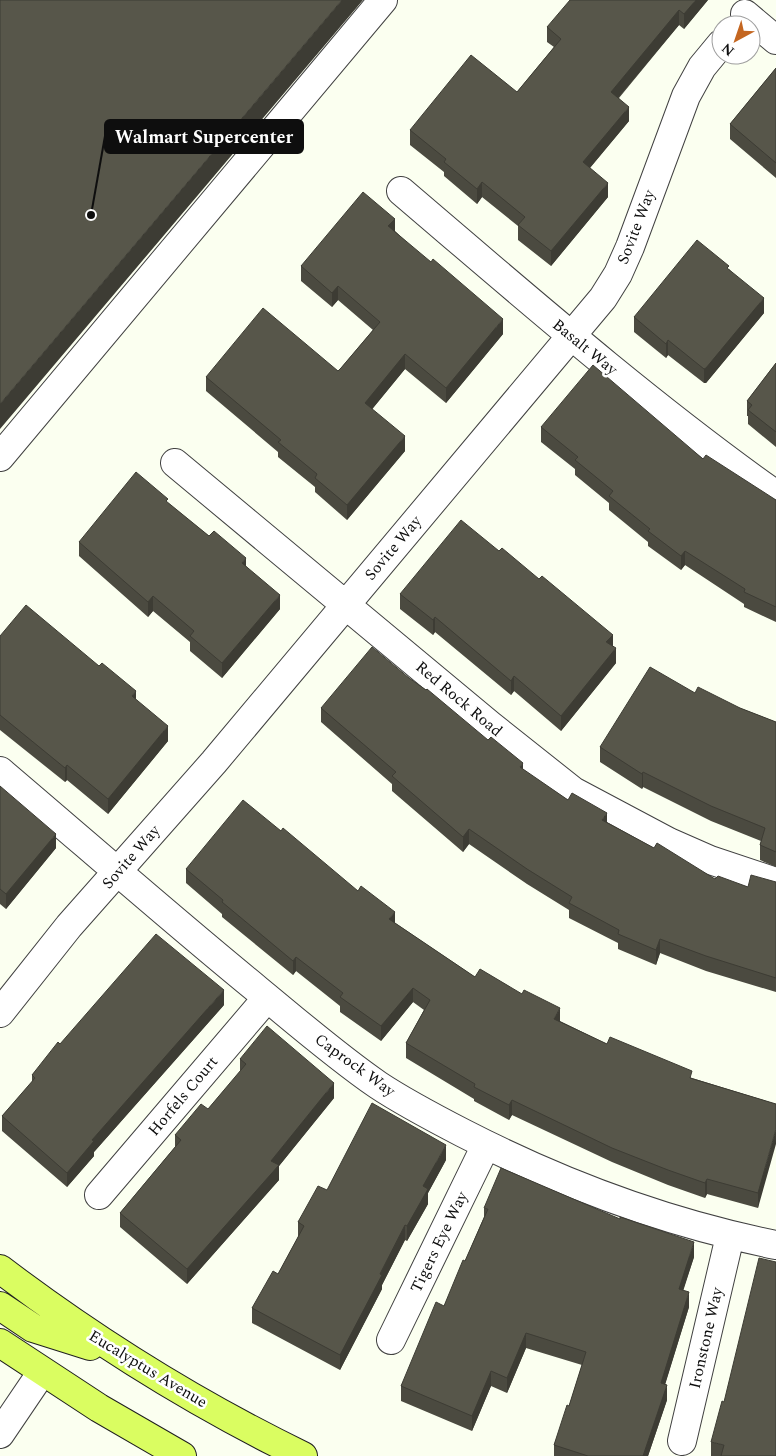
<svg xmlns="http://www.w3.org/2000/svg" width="776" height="1456" viewBox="0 0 776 1456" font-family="Spectral,serif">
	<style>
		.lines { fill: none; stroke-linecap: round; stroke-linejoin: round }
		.minor-casing { stroke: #414141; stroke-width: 30 }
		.major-casing { stroke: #1f1f1f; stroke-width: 30 }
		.minor { stroke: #fff; stroke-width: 28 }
		.major { stroke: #dafd61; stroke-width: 28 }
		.wall { fill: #4b4a40 }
		.shaded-wall { fill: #3d3c34 }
		.building { fill: #57564a; stroke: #3d3c34 }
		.labels { text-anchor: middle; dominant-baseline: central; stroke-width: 5; stroke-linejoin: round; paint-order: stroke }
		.street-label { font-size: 16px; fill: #0e0e0e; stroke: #fff }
		.leader { fill: none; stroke: #0e0e0e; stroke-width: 2 }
		.callout-dot { fill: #0e0e0e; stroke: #fff; stroke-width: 2 }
		.callout { fill: #0e0e0e; stroke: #0e0e0e; stroke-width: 2 }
		.callout-label { font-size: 18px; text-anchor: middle; font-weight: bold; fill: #fff }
	</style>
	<rect width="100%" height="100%" fill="#fbfff0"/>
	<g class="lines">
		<defs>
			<path id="minor" d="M745 14 776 40
				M401 191C523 295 645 402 776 495
				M0 457 383 0
				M175 463 490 725 573 791 669 842 710 860 776 882
				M0 771C86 844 171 919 258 990 297 1022 336 1056 378 1085 405 1103 434 1118 463 1133 562 1184 667 1223 776 1245
				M0 1013 69 926 214 762 603 298 618 274 630 247 686 96 702 67 721 44
				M99 1195 267 998
				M391 1340 486 1145
				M0 1434 42 1372
				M682 1441 730 1236"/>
			<path id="major" d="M0 1269C95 1341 196 1404 303 1456
				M0 1306 33 1328 90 1346
				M0 1343 99 1408 182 1456"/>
		</defs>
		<use href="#minor" class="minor-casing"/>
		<use href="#major" class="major-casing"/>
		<use href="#minor" class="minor"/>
		<use href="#major" class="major"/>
	</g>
	<path class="wall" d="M708 0 684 29 679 25 619 98 629 121 590 168 608 197 551 266 518 240V226L482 197 477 204 444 176V172L410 145V130L517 92 554 47 547 42V27Z
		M776 68V178L730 139V124Z
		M395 231 503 334 446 403 405 369 372 409 405 451 347 520 315 492V487L278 457V452L206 391V377L338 371 341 368 373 330 338 300 332 307 301 281V266Z
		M729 269 764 313 706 383H704L668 355 666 358 634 332V317Z
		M776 363V447L748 424V416H747V401Z
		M541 427 703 459 776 500V622L744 607V604L685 565 681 570 648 546V542L609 510V503L575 475V469L541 442Z
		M168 503 246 566 280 609 222 678 190 651V642L153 611 148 617 79 556V542Z
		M400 594 613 646 616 663 561 731 514 691 511 695 435 632 433 635 400 609Z
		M0 636 136 700 168 741 108 814 67 780 65 782 0 730Z
		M409 678 523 770 568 800 607 822 654 848 715 879 748 887 776 882V992L706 971 660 953 656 965 618 949V943L569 918V910L527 884 469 844 463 852 392 791V784L321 722V708Z
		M695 693 740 708 776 722V867L760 860V845L761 841 711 821 643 787 642 789 600 762V747Z
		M0 786 56 848 6 909 0 904Z
		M281 831 395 923 475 977 560 1021 607 1044 692 1078 776 1104 758 1208 707 1194 705 1198 668 1185 612 1162 512 1115 509 1120 474 1101V1099L406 1058V1043L424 1010 413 1002 381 1041 340 1012V1006L296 971 293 975 222 917V914L186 883V869Z
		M224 1005 94 1152V1156L67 1187 2 1131V1116L32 1082V1075L60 1044Z
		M240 1059 334 1098 279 1166V1180L187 1284 120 1227V1213L175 1147V1135L208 1109 240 1072Z
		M446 1160 428 1193V1204L407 1241 405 1240 382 1285V1289L340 1370 252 1323V1308L278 1274 298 1237V1222L327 1190Z
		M484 1208 694 1257 683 1290 689 1307 665 1384 667 1400 648 1456H554V1445L569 1406 582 1365 526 1348 507 1393 491 1386 472 1431 401 1401V1386L444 1306 465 1261 484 1217Z
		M711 1442 776 1456H711Z"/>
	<path class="shaded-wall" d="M342 0H363L0 429V404Z
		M696 0H708L684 29V14Z
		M679 10V25L611 106V92Z
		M629 107V121L583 176V162Z
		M482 182V197L477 204V189Z
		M608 183V197L551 266V251Z
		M395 219V233L388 226Z
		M338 286V300L332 307V293Z
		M764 298V313L706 383H704V369Z
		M503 319V334L446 403V388Z
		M668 340V355L666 358V344Z
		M405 354V369L365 418V403Z
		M405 436V451L347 520V505Z
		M685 551V565L681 570V556Z
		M246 558V573L242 563Z
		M280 595V609L222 678V663Z
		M153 596V611L148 617V602Z
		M435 617V632L433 635V620Z
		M613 635V649L606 642Z
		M616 648V663L561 731V716Z
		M514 676V691L511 695V681Z
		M136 691V706L132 696Z
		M168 726V741L108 814V799Z
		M523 763V778L520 767Z
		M67 765V780L65 782V768Z
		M643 772V787L642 789V774Z
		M607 813V827L602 820Z
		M469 829V844L463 852V837Z
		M56 834V848L6 909V894Z
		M395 912V927L389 919Z
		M660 939V953L656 965V950Z
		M296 957V971L293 975V961Z
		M413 988V1002L381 1041V1026Z
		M224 990V1005L94 1152V1156L67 1187V1173L92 1140Z
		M560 1008V1023L554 1019Z
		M334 1083V1098L279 1166V1180L187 1284V1269L271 1161Z
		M512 1100V1115L509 1120V1105Z
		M776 1129V1144L758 1208V1193Z
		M446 1145V1160L428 1193V1204L407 1241V1226L423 1186Z
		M707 1179V1194L705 1198V1183Z
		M405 1225V1240L382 1285V1289L340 1370V1355Z
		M694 1242V1257L679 1304V1289Z
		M689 1292V1307L661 1398V1383Z
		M526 1333V1348L507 1393V1378Z
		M491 1371V1386L472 1431V1416Z
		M667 1385V1400L648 1456H643Z"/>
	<path class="building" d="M0 0H342L0 404Z
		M570 0H696L684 14 679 10 611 92 629 107 583 162 608 183 551 251 518 225 525 217 482 182 477 189 444 162 446 159 410 130 471 55 517 92 561 39 547 27Z
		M776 68V163L730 124Z
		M363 192 395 219 388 226 431 262 433 259 503 319 446 388 405 354 365 403 405 436 347 505 315 478 317 474 278 442 281 440 206 377 263 308 338 371 341 368 380 322 338 286 332 293 301 266Z
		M697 240 729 266 727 268 764 298 706 368 704 369 668 340 666 344 634 317Z
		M776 363V432L748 410 752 405 747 401Z
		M593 365 703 459 706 455 776 500V607L744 592 745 589 685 551 681 556 648 531 650 529 609 496 613 491 575 460 578 457 541 427Z
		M136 472 168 499 166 501 209 536 214 531 246 558 242 563 280 595 222 663 190 636 194 631 153 596 148 602 79 542Z
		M461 520 499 551 502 548 539 579 542 576 613 635 606 642 616 648 561 716 514 676 511 681 435 617 433 620 400 594Z
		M26 605 99 666 102 663 136 691 132 696 168 726 108 799 67 765 65 768 0 715V636Z
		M372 647 409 678 426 690 427 689 488 740 491 737 523 763 520 767 568 800 572 793 607 813 602 820 654 848 657 843 715 879 718 876 748 887 751 875 776 882V978L706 956 660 939 656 950 618 934 619 930 569 903 572 897 527 869 469 829 463 837 392 776 396 772 321 708Z
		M650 667 695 693 698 687 740 708 776 722V852L760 845 765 828 711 806 643 772 642 774 600 747Z
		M0 786 56 834 6 894 0 889Z
		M243 800 281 831 283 828 358 891 361 886 395 912 389 919 475 977 480 969 522 994 524 990 560 1008 554 1019 607 1044 610 1037 692 1071 690 1078 776 1104V1129L758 1193 707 1179 705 1183 668 1170 612 1148 512 1100 509 1105 474 1087 475 1084 406 1043 430 1000 413 988 381 1026 340 997 343 993 296 957 293 961 222 902 223 900 186 869Z
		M156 934 224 990 92 1140 94 1141 67 1173 2 1116 35 1078 32 1075 58 1042 60 1044Z
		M267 1026 334 1083 271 1161 279 1165 187 1269 120 1213 181 1140 175 1135 201 1104 208 1109 246 1064 240 1059Z
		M372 1103 446 1145 423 1186 428 1189 407 1226 405 1225 380 1274 382 1275 340 1355 252 1308 273 1271 278 1274 304 1226 298 1222 318 1186 327 1190Z
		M501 1168 620 1219V1217L694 1242 679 1289 689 1292 661 1383 667 1385 643 1456H588L554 1445 567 1405 569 1406 586 1352 526 1333 507 1378 491 1371 472 1416 401 1386 436 1302 444 1306 463 1260 465 1261 488 1209 484 1208Z
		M759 1258 776 1262V1456H721L724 1445 711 1442 722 1401 724 1402Z"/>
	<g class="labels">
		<g class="street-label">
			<text transform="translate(636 227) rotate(-69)">Sovite Way</text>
			<text transform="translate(585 347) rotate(39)">Basalt Way</text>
			<text transform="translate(393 548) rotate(-50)">Sovite Way</text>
			<text transform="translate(459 699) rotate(40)">Red Rock Road</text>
			<text transform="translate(131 857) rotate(-49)">Sovite Way</text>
			<text transform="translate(355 1065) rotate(36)">Caprock Way</text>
			<text transform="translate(183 1096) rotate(-50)">Horfels Court</text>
			<text transform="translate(439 1242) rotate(-64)">Tigers Eye Way</text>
			<text transform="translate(706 1338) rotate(-77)">Ironstone Way</text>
			<text transform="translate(148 1369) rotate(31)">Eucalyptus Avenue</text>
		</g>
	</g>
	<path class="leader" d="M91 215L105 136"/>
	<circle class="callout-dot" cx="91" cy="215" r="5"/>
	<rect class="callout" x="105" y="120" width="198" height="33" rx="5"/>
	<g class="callout-label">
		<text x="204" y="143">Walmart Supercenter</text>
	</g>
	<g transform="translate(736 40) rotate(220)"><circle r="24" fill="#ffffff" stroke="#9f9f9f"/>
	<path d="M0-4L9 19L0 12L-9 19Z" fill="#c46620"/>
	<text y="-8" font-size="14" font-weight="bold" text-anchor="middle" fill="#0e0e0e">N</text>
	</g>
</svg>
